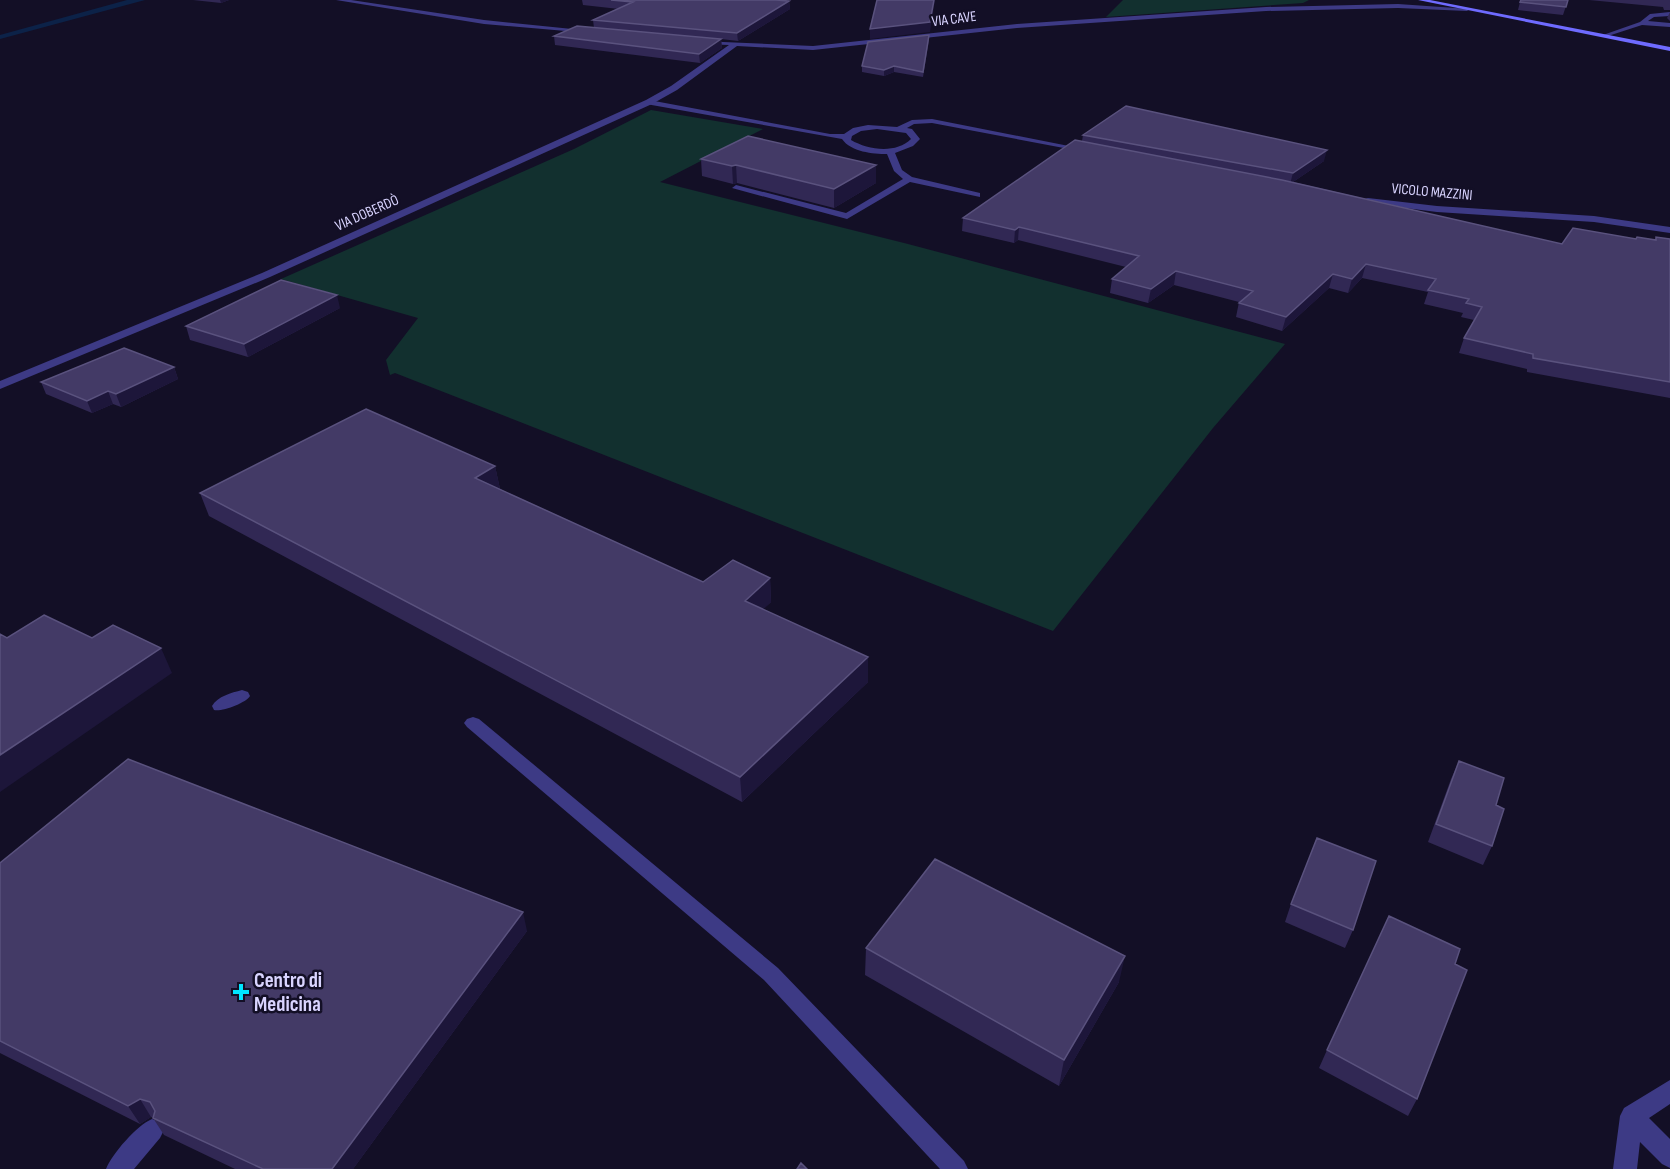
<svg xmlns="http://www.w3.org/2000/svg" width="1670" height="1169" viewBox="0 0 1670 1169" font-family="'Sofia Sans Condensed',sans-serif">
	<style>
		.green { fill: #12302f }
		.water { fill: #0c2248 }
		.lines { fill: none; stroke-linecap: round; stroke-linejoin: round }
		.lane { fill: #3d3a85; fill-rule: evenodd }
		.street { fill: #3d3a85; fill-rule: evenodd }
		.secondary { fill: #6f6bff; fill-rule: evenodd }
		.wall { fill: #312854 }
		.shaded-wall { fill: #1d163a }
		.building { fill: #433a66; stroke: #5a527e; stroke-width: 1.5 }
		.poi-dot { fill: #00e5ff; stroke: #130f26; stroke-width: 2 }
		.labels { text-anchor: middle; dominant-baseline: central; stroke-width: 5; stroke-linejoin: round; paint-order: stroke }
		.far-street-label { font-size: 15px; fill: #d9d4ff; stroke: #130f26 }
		.near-poi-label { font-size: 21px; font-weight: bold; fill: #d9d4ff; stroke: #130f26; text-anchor: start }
	</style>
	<rect width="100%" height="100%" fill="#130f26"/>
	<path class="green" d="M1123 0H1309L1303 3 1106 17Z
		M651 110 763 129 660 182 908 244 1285 344 1213 428 1053 631 395 373 390 375 386 360 418 318 281 279 574 149Z"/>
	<path class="water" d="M127 0H145L0 39V35Z"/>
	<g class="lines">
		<path class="lane" d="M1670 12V16L1654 17 1648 21 1670 23V27L1642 25 1608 36 1603 35 1640 22 1650 14Z
			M649 100 830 134H844L853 128 868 125 897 127 912 120 932 119 1089 150 1085 152 932 123 914 124 907 128 912 129 920 139 913 146 895 153 902 170 912 177 980 193V197L910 182 847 219 732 188 736 185 846 213 903 179 894 171 887 154C873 154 851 152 842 139L646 104V100ZM877 129 906 133 911 139C896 154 868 150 851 140L852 136 861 131Z
			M242 690 248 692 250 696C246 703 222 712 214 710L212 706C218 696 231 693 242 690Z
			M473 717 479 719 778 968 964 1161 968 1169H940L764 980 467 727 464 723 467 719Z
			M1670 1080V1104L1649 1118 1670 1139V1168L1662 1164 1640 1142 1637 1169H1613L1620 1116 1624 1108Z"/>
		<path class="street" d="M336 0H351L484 20 592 31 589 33 484 24Z
			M1398 4 1470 9 1467 11 1398 8 1266 11 1017 28 813 50 737 46 677 90 652 104 270 277 0 389V381L262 273 646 100 671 86 729 45 702 44 700 41 813 46 1017 24 1266 7Z
			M1368 198 1437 206 1594 216 1670 227V233L1594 222 1437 212 1365 203V199Z
			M152 1119 160 1122 164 1130 160 1138 134 1169H106C112 1154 137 1125 152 1119Z"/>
		<path class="secondary" d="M1418 0H1430L1670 47V51Z"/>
	</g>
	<path class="wall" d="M193 0H229L221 3Z
		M582 0H776L789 1 790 9 738 41 721 39 722 48 700 63 555 45 554 36 594 28 593 20 619 9 583 5Z
		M1568 0 1563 15 1518 10 1520 2Z
		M1589 0H1670V10H1664L1663 7Z
		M1670 12V21L1667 18Z
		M929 40 923 77 894 72 884 76 862 72V66Z
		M1083 135 1324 161 1293 182 1562 244 1636 239 1655 240 1656 237 1670 239V398L1527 372V369L1459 353 1464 338 1474 320 1461 317 1463 313 1424 304 1428 292 1362 278 1348 293 1329 288 1282 331 1236 317 1239 302 1174 285 1148 303 1110 293 1112 279 1126 267 1018 240 1014 243 962 231 963 218 1082 141Z
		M701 159 876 183 834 208 737 183 733 184 702 176Z
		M340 308 248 357 190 340 186 326Z
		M174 367 178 379 121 407 113 404 92 413 46 394 41 382Z
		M495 466 500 489 703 582 770 578 771 602 763 609 868 682 742 802 209 516 200 493Z
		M1459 761 1496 805 1492 846 1483 865 1428 842 1451 779Z
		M0 863 527 931 353 1169H235L164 1135 153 1118 151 1117 140 1124 0 1053Z
		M1291 904 1353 930 1345 948 1285 922Z
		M866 948 1119 982 1059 1086 865 975Z
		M1455 964 1417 1099 1408 1116 1319 1068 1327 1050Z"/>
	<path class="shaded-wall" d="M220 0H229L221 3Z
		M934 0H935L930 32 870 39V29Z
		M789 1 790 9 738 41 737 33Z
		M721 39 722 48 700 63 699 54Z
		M894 66V72L884 76V70Z
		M1327 150 1324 161 1290 184 1293 173Z
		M736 165 737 183 733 184 732 166Z
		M876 165V183L834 208V189Z
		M1019 227 1018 240 1014 243 1015 230Z
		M1366 264 1362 278 1348 293 1352 279Z
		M1176 271 1174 285 1148 303 1151 289Z
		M1333 274 1329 288 1282 331 1286 317Z
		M337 295 340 308 248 357 244 344Z
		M174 367 178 379 121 407 116 394Z
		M108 391 113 404 92 413 87 401Z
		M495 466 500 489 475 478Z
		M770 578 771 602 747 625 745 601Z
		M161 648 172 673 0 792V755Z
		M868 657V682L742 802 740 777Z
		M523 912 527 931 353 1169H332Z
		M1125 956 1119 982 1059 1086 1064 1060Z
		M140 1099 151 1117 140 1124 128 1106Z"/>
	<path class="building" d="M611 0H776L789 1 737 33 593 20 633 2Z
		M877 0H934L930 22 870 29Z
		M1521 0H1568L1566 7 1520 2Z
		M577 26 721 39 699 54 554 36Z
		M929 35 923 72 894 66 884 70 862 66 868 42Z
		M1126 106 1327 150 1293 173 1083 135Z
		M748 136 876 165 834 189 736 165 732 166 701 159Z
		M1075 140 1282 180 1562 244 1573 228 1636 239 1637 237 1656 240V237L1670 239V382L1533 358V354L1464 338 1482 307 1466 303 1469 299 1428 290 1436 279 1366 264 1352 279 1333 274 1286 317 1239 303 1253 291 1176 271 1151 289 1112 279 1139 256 1019 227 1015 230 963 218Z
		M281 280 337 295 244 344 186 326Z
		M124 348 174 367 116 394 108 391 87 401 41 382Z
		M366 409 495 466 475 478 703 582 733 560 770 578 745 601 868 657 740 777 200 493Z
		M44 615 92 638 113 625 161 648 0 755V634L7 638Z
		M128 759 523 912 332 1169H263L153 1118 155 1111 150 1102 140 1099 128 1106 0 1041V863Z
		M1459 761 1504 778 1496 805 1504 809 1492 846 1436 824Z
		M1317 838 1376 861 1353 930 1291 904Z
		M935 859 1125 956 1064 1060 866 948Z
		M1389 916 1460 949 1455 964 1467 970 1417 1099 1327 1050Z
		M801 1163 807 1169H797Z"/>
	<path class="poi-dot" d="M238 983h6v6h6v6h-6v6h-6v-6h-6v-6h6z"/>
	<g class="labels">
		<g class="far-street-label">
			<text transform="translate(954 19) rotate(-7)">VIA CAVE</text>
			<text transform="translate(1432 192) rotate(5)">VICOLO MAZZINI</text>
			<text transform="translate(367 213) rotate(-24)">VIA DOBERDÒ</text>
		</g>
		<g class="near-poi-label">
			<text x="254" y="980">Centro di<tspan x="254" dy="24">Medicina</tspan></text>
		</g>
	</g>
</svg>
